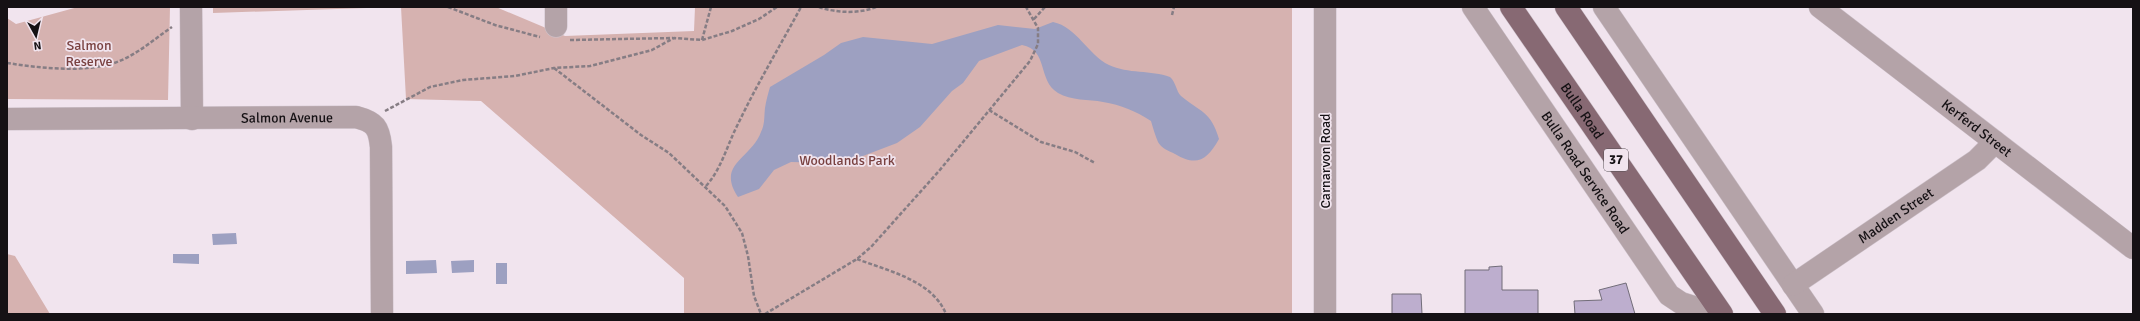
<svg xmlns="http://www.w3.org/2000/svg" width="2140" height="321" viewBox="0 0 2140 321" font-family="Signika,sans-serif">
	<style>
		.green { fill: #d6b2b0 }
		.water { fill: #9da0c1 }
		.building { fill: #bdaece; stroke: #726d79 }
		.lines { fill: none; stroke-linecap: round; stroke-linejoin: round }
		.minor-casing { stroke: #cec2cb; stroke-width: 23 }
		.major-casing { stroke: #cec2cb; stroke-width: 23 }
		.path { stroke: #867d84; stroke-width: 2.5; stroke-dasharray: 4 2; stroke-linecap: butt }
		.minor { stroke: #b4a3a8; stroke-width: 22 }
		.major { stroke: #876973; stroke-width: 22 }
		.labels { text-anchor: middle; dominant-baseline: central; stroke-width: 3.5; stroke-linejoin: round; paint-order: stroke }
		.shield { fill: #f1e4ee; stroke: #575055; stroke-width: 1 }
		.shield-label { font-size: 13px; font-weight: bold; fill: #151114 }
		.park-label { font-size: 14px; fill: #794140; stroke: #f1e4ee }
		.street-label { font-size: 14px; fill: #151114; stroke: #f1e4ee }
	</style>
	<rect width="100%" height="100%" fill="#f1e4ee"/>
	<path class="green" d="M78 7H170L168 100 7 99V18L16 24Z
		M213 7H397L213 13Z
		M401 7H496L565 36 694 31 695 7H1292V314H684V278L481 101 406 99Z
		M7 254 15 256 50 314H7Z"/>
	<path class="water" d="M1053 22C1077 27 1088 55 1109 65 1128 74 1151 70 1170 77 1176 82 1176 91 1181 96 1200 112 1211 111 1219 139 1207 160 1197 167 1175 154 1169 151 1161 148 1158 142 1155 135 1153 128 1151 121 1136 111 1121 105 1103 102 1089 99 1071 101 1058 93 1037 80 1049 50 1022 45L979 61 963 83 952 91 920 127 897 143 855 159 833 163 791 162 774 170 759 189 738 197C716 164 751 159 761 132 765 124 764 117 765 108 766 101 768 94 770 87L824 55 841 43 863 37 932 44 998 25 1035 29Z
		M236 233 237 244 213 245 212 234Z
		M173 254H199V264L173 263Z
		M436 260 437 273 406 274V261Z
		M474 260V272L452 273 451 261Z
		M496 263H507V284H496Z"/>
	<path class="building" d="M1502 266V290H1538V314H1465V270H1489V267Z
		M1626 283 1635 314H1575L1574 301 1602 300 1599 290Z
		M1392 294H1421L1422 314H1392Z"/>
	<g class="lines">
		<defs>
			<g id="minor">
				<path d="M191 7 192 119"/>
				<path d="M556 7V26"/>
				<path id="s1" d="M1473 7 1669 295 1681 303 1716 314"/>
				<path d="M1604 7 1813 314"/>
				<path id="s2" d="M1820 7 2133 248"/>
				<path id="s3" d="M7 119 356 117C375 122 379 127 381 147L382 314"/>
				<path id="s4" d="M1793 285 1977 160 1995 142"/>
				<path d="M1325 314V7"/>
			</g>
			<g id="major">
				<path id="s5" d="M1511 7 1722 314"/>
				<path d="M1566 7 1775 314"/>
			</g>
		</defs>
		<use href="#minor" class="minor-casing"/>
		<use href="#major" class="major-casing"/>
		<path class="path" d="M448 7 495 25 540 37
			M819 7C836 13 859 14 876 7
			M1172 15 1174 7
			M1034 19 1045 7
			M570 40 673 38
			M702 40 711 7
			M7 63C41 68 81 73 114 63 136 56 154 39 172 27
			M554 68 641 135 669 153 725 206 742 233 748 256 754 296 761 314
			M989 110 1041 142 1075 152 1095 163
			M385 111 430 87 463 80 515 76 554 68 590 66 652 50 674 38 702 40 732 31 759 19 777 7
			M706 186C722 168 727 145 738 124 757 84 780 46 801 7
			M857 259C888 271 932 280 946 314
			M765 314 857 259 871 247 939 171 1030 61 1038 44V28L1026 7"/>
		<use href="#minor" class="minor"/>
		<use href="#major" class="major"/>
	</g>
	<g class="labels">
		<rect class="shield" x="1604" y="149" width="24" height="22" rx="3"/>
		<g class="shield-label">
			<text x="1616" y="160">37</text>
		</g>
		<g class="park-label">
			<text x="89" y="45">Salmon<tspan x="89" dy="16">Reserve</tspan></text>
			<text x="847" y="160">Woodlands Park</text>
		</g>
		<g class="street-label">
			<text stroke="none"><textPath href="#s5" startOffset="126">Bulla Road</textPath></text>
			<text stroke="none"><textPath href="#s3" startOffset="280">Salmon Avenue</textPath></text>
			<text stroke="none"><textPath href="#s2" startOffset="198">Kerferd Street</textPath></text>
			<text transform="translate(1325 161) rotate(-90)">Carnarvon Road</text>
			<text stroke="none"><textPath href="#s1" startOffset="200">Bulla Road Service Road</textPath></text>
			<text stroke="none"><textPath href="#s4" startOffset="124">Madden Street</textPath></text>
		</g>
	</g>
	<rect width="2140" height="321" fill="none" stroke="#151114" stroke-width="16"/>
	<g transform="translate(36 36) rotate(172)" stroke="#f1e4ee" stroke-width="3" paint-order="stroke">
	<path d="M0-3L7 15L0 10L-7 15Z" fill="#151114"/>
	<text y="-6" font-size="11" font-weight="bold" text-anchor="middle" fill="#151114">N</text>
	</g>
</svg>
